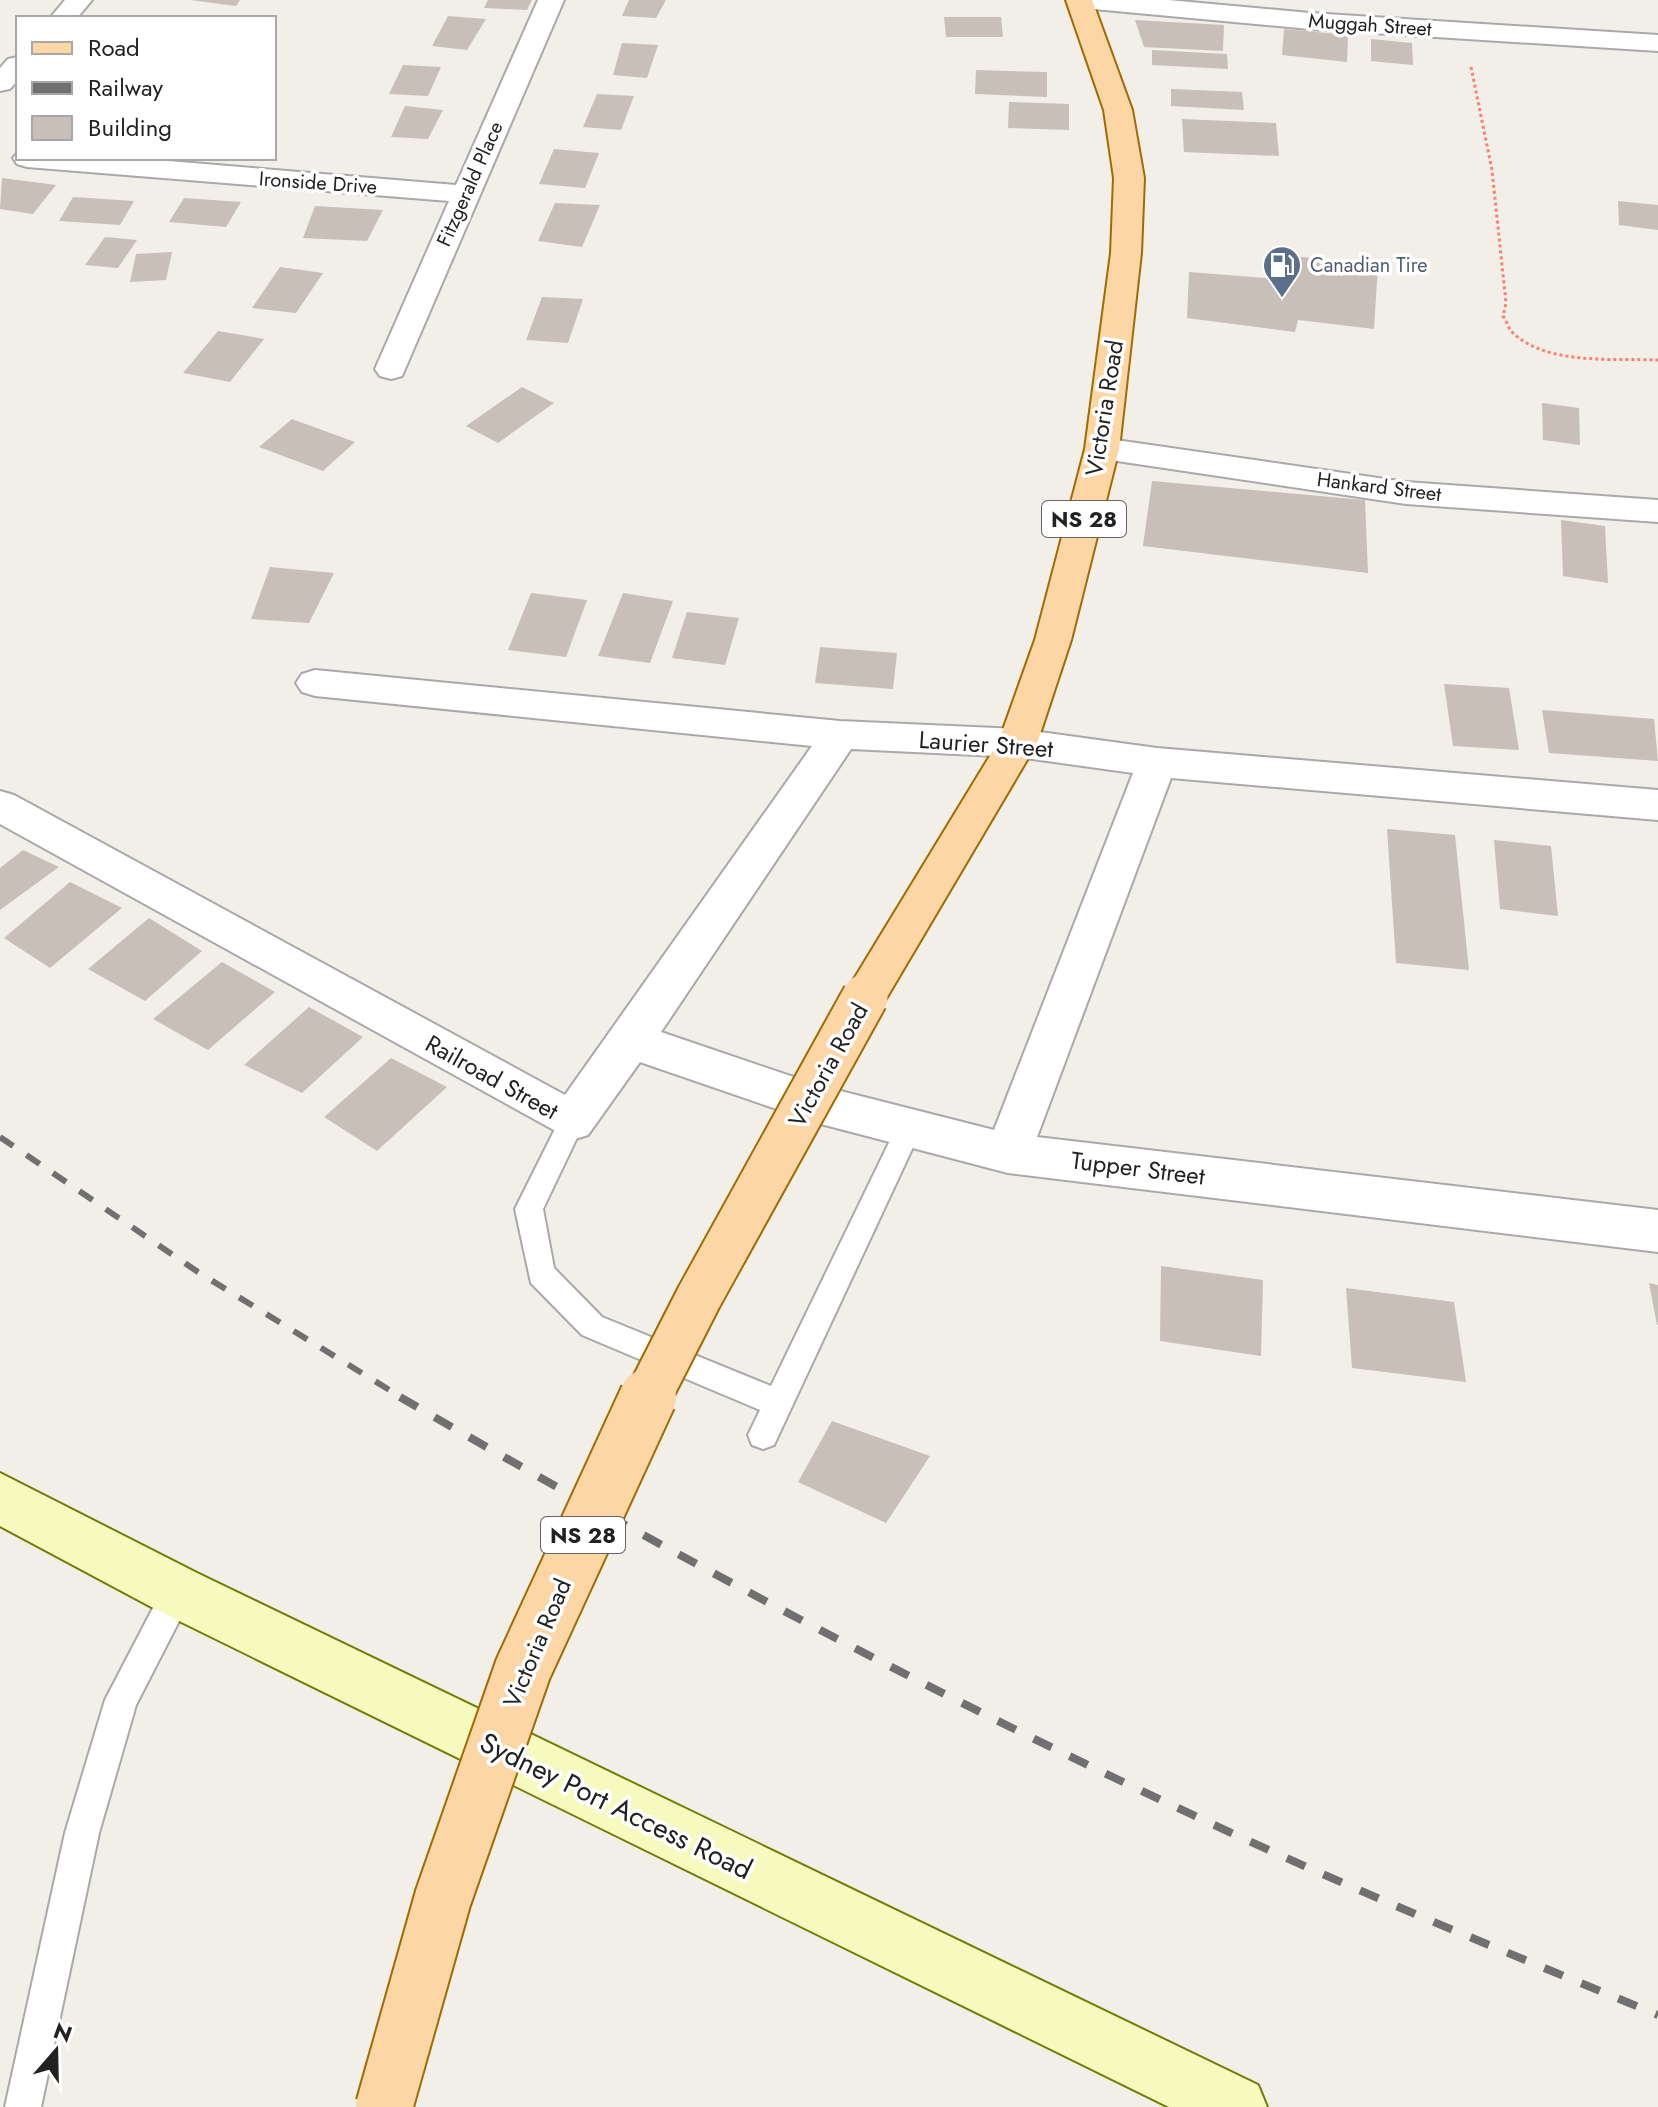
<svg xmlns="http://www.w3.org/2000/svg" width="1658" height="2107" viewBox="0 0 1658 2107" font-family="Jost,sans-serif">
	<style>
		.building { fill: #c7bfb8 }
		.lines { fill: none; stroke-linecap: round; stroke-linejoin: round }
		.lane-casing { stroke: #a9a9a9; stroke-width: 4 }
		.street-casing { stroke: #a9a9a9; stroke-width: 4 }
		.secondary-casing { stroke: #707d05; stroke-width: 4 }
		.primary-casing { stroke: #a06b00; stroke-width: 4 }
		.path { stroke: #fa8072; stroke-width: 3; stroke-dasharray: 3 3; stroke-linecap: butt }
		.lane { fill: #fff; fill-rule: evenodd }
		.street { fill: #fff; fill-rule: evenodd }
		.secondary { fill: #f7fabf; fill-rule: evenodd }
		.primary { fill: #fcd6a4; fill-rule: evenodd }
		.rail-far1 { stroke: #707070; stroke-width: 6; stroke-dasharray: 16 16; stroke-linecap: butt }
		.rail { stroke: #707070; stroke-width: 8; stroke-dasharray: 20 20; stroke-linecap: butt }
		.primary-bridge-far1-casing { stroke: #a06b00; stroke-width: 49; stroke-linecap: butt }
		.primary-bridge-casing { stroke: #a06b00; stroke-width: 60; stroke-linecap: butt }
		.primary-bridge-far1 { stroke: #fcd6a4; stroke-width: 45 }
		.primary-bridge { stroke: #fcd6a4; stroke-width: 56 }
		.labels { text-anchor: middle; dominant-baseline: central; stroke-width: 7; stroke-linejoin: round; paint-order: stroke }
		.far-street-label { font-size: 20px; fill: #222; stroke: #fff }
		.far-service-label { font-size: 20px; fill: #4e5e75; stroke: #fff; text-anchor: start }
		.shield { fill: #fff; stroke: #646464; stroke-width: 2 }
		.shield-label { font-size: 22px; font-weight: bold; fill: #222 }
		.street-label { font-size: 24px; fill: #222; stroke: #fff }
		.near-street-label { font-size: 28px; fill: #222; stroke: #fff }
	</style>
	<rect width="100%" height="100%" fill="#f2efe9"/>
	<path class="building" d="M190 0H240L236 6Z
		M488 0H532L527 10 484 8Z
		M629 0H666L656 18 622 16Z
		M448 16 486 19 467 50 432 46Z
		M944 17H1001L1003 37H946Z
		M1135 20 1224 25 1223 51 1144 47Z
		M1284 29 1348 35 1347 62 1282 55Z
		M1371 39 1412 43 1413 65 1371 61Z
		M622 43 658 45 647 78 613 75Z
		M1152 50 1227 54 1228 69 1152 65Z
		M403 65 441 67 428 96 389 94Z
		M976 70 1047 72V97L975 94Z
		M1171 89 1242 92 1244 110 1171 106Z
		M597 94 634 96 621 130 583 127Z
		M1009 102 1069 104V130L1008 128Z
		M405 106 443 110 428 139 391 137Z
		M1182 119 1276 123 1279 156 1184 152Z
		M554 149 599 153 585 188 539 184Z
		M2 178 56 185 33 214 0 209Z
		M73 197 134 201 120 225 59 221Z
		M184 198 241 202 226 227 169 222Z
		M1618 201 1658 205V230L1619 225Z
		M555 203 600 205 582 247 538 241Z
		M315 206 383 210 367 241 303 238Z
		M105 237 137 240 118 268 85 265Z
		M172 252 166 280 130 282 136 254Z
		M1293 256 1378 265 1374 329 1298 320 1295 332 1187 318 1189 272 1290 280Z
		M280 267 323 273 296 313 252 308Z
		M542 297 583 299 568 343 526 340Z
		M218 331 264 339 230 382 183 373Z
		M522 387 554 403 498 443 466 426Z
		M1542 403 1579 408 1580 445 1543 440Z
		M292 419 355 442 323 471 259 447Z
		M1152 481 1365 500 1368 573 1143 546Z
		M1561 520 1605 526 1608 583 1563 576Z
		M270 567 334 573 309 623 251 619Z
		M531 593 587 600 566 657 508 650Z
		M623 593 673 601 650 663 598 656Z
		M687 612 739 618 725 665 672 658Z
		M820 647 897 653 893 689 815 683Z
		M1444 684 1509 688 1519 750 1453 746Z
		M1542 710 1654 719 1658 761 1549 753Z
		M1387 829 1455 835 1469 970 1396 963Z
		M1494 840 1551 846 1558 916 1500 909Z
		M23 850 59 867 0 910V868Z
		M70 882 122 908 50 968 4 938Z
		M149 918 202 951 145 1001 88 969Z
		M222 962 275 992 208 1050 153 1019Z
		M309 1007 363 1037 302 1093 244 1065Z
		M391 1058 447 1087 377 1151 324 1117Z
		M1161 1266 1263 1280 1261 1356 1160 1341Z
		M1649 1283 1658 1285V1325H1657Z
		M1346 1288 1454 1302 1466 1382 1352 1368Z
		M832 1421 930 1456 886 1523 798 1482Z"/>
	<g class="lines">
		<defs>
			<path id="lane" d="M572 1110 581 1113 585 1121 543 1209 554 1268 602 1317 771 1386 899 1122 908 1119 917 1122 921 1130 774 1445 763 1449 752 1445 748 1435 760 1410 582 1335 531 1283 515 1209 563 1113Z
				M178 1576 189 1581 194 1592 136 1705 99 1833 41 2107H5L65 1833 105 1700 167 1581Z"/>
			<path id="street" d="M65 0H92L77 18H50Z
				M538 0H564L402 376 391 379 380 376 375 369 449 201 27 167 17 164 13 158 18 152V158H132L456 185Z
				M1070 0H1168L1310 13 1658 35V51L1310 29 1083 8Z
				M18 57V80L10 89 0 91V68L8 59Z
				M1102 438 1406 482 1658 500V522L1406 504 1090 457 1085 449 1090 441Z
				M315 670 840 721 1018 729 1157 748 1658 790V820L1171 778 1037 1137 1658 1210V1252L1008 1173 817 1123 640 1062 588 1135 572 1140 0 824V791L14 795 565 1095 812 746 315 696 302 692 296 683 302 674ZM851 749 1018 757 1133 773 994 1130 817 1085 661 1032Z"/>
			<path id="secondary" d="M0 1473 197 1573 1258 2085 1267 2107H1169L159 1611 0 1526Z"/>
			<path id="primary" d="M1066 0H1092L1132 110 1144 178 1141 253 1119 449 1071 640 1037 743 880 1009 865 1014 850 1009 843 997 999 741 1035 640 1085 449 1111 253 1114 178 1104 110Z"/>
		</defs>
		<use href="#lane" class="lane-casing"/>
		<use href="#street" class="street-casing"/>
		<use href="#secondary" class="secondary-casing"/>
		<use href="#primary" class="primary-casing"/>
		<path class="path" d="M1471 67 1492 170 1506 303 1503 316C1507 321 1508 328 1512 332 1547 366 1614 358 1658 360"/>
		<use href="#lane" class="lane"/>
		<use href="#street" class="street"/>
		<use href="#secondary" class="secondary"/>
		<use href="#primary" class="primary"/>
		<path class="rail-far1" d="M0 1137 198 1272 404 1399"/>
		<path class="rail" d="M400 1397C676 1558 959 1708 1249 1841 1384 1903 1521 1958 1658 2015"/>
		<defs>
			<path id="primary-bridge-far1" d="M647 1399 699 1297 865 997"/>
			<path id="primary-bridge" d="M384 2107 443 1898 523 1669 648 1397"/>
		</defs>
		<use href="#primary-bridge-far1" class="primary-bridge-far1-casing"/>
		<use href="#primary-bridge" class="primary-bridge-casing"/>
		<use href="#primary-bridge-far1" class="primary-bridge-far1"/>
		<use href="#primary-bridge" class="primary-bridge"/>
	</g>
	<defs>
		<symbol id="fuel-pin" viewBox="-11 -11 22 30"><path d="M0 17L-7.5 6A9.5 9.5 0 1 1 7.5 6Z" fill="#5c6f8a" stroke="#fff"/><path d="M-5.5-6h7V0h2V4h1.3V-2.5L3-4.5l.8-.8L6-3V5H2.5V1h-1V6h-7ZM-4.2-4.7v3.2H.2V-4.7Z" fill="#fff"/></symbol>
	</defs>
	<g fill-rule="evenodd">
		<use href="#fuel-pin" x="1260" y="243" width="44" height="60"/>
	</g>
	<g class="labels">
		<g class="far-street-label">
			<text transform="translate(1370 25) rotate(4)">Muggah Street</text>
			<text transform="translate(318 183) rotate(4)">Ironside Drive</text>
			<text transform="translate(470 184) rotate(-66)">Fitzgerald Place</text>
			<text transform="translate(1379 487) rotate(7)">Hankard Street</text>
		</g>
		<g class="far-service-label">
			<text x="1310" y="265">Canadian Tire</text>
		</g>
		<g class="shield">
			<rect x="1042" y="501" width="84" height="36" rx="6"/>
			<rect x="541" y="1517" width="84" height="36" rx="6"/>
		</g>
		<g class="shield-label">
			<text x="1084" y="519">NS 28</text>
			<text x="583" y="1535">NS 28</text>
		</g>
		<g class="street-label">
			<text transform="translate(1104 408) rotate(-81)">Victoria Road</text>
			<text transform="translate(986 744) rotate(4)">Laurier Street</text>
			<text transform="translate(828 1065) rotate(-61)">Victoria Road</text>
			<text transform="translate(492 1077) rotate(29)">Railroad Street</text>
			<text transform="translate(1138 1168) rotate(7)">Tupper Street</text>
			<text transform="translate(537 1643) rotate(-67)">Victoria Road</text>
		</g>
		<g class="near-street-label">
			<text transform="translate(616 1806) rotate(26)">Sydney Port Access Road</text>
		</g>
	</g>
	<rect x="16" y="16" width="260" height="144" fill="#ffffff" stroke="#a7a7a7" stroke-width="2"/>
	<rect x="32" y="42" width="40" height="12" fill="#fcd6a4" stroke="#a7a7a7" stroke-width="2"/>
	<text x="88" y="56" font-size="24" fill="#222222">Road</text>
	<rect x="32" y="82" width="40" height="12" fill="#707070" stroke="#a7a7a7" stroke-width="2"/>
	<text x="88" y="96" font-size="24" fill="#222222">Railway</text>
	<rect x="32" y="116" width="40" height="24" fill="#c7bfb8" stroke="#a7a7a7" stroke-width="2"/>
	<text x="88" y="136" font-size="24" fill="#222222">Building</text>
	<g transform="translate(56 2051) rotate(20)" stroke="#ffffff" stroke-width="6" paint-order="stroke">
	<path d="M0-6L14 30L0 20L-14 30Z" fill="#222222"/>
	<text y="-12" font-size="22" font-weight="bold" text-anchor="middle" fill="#222222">N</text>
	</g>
</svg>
